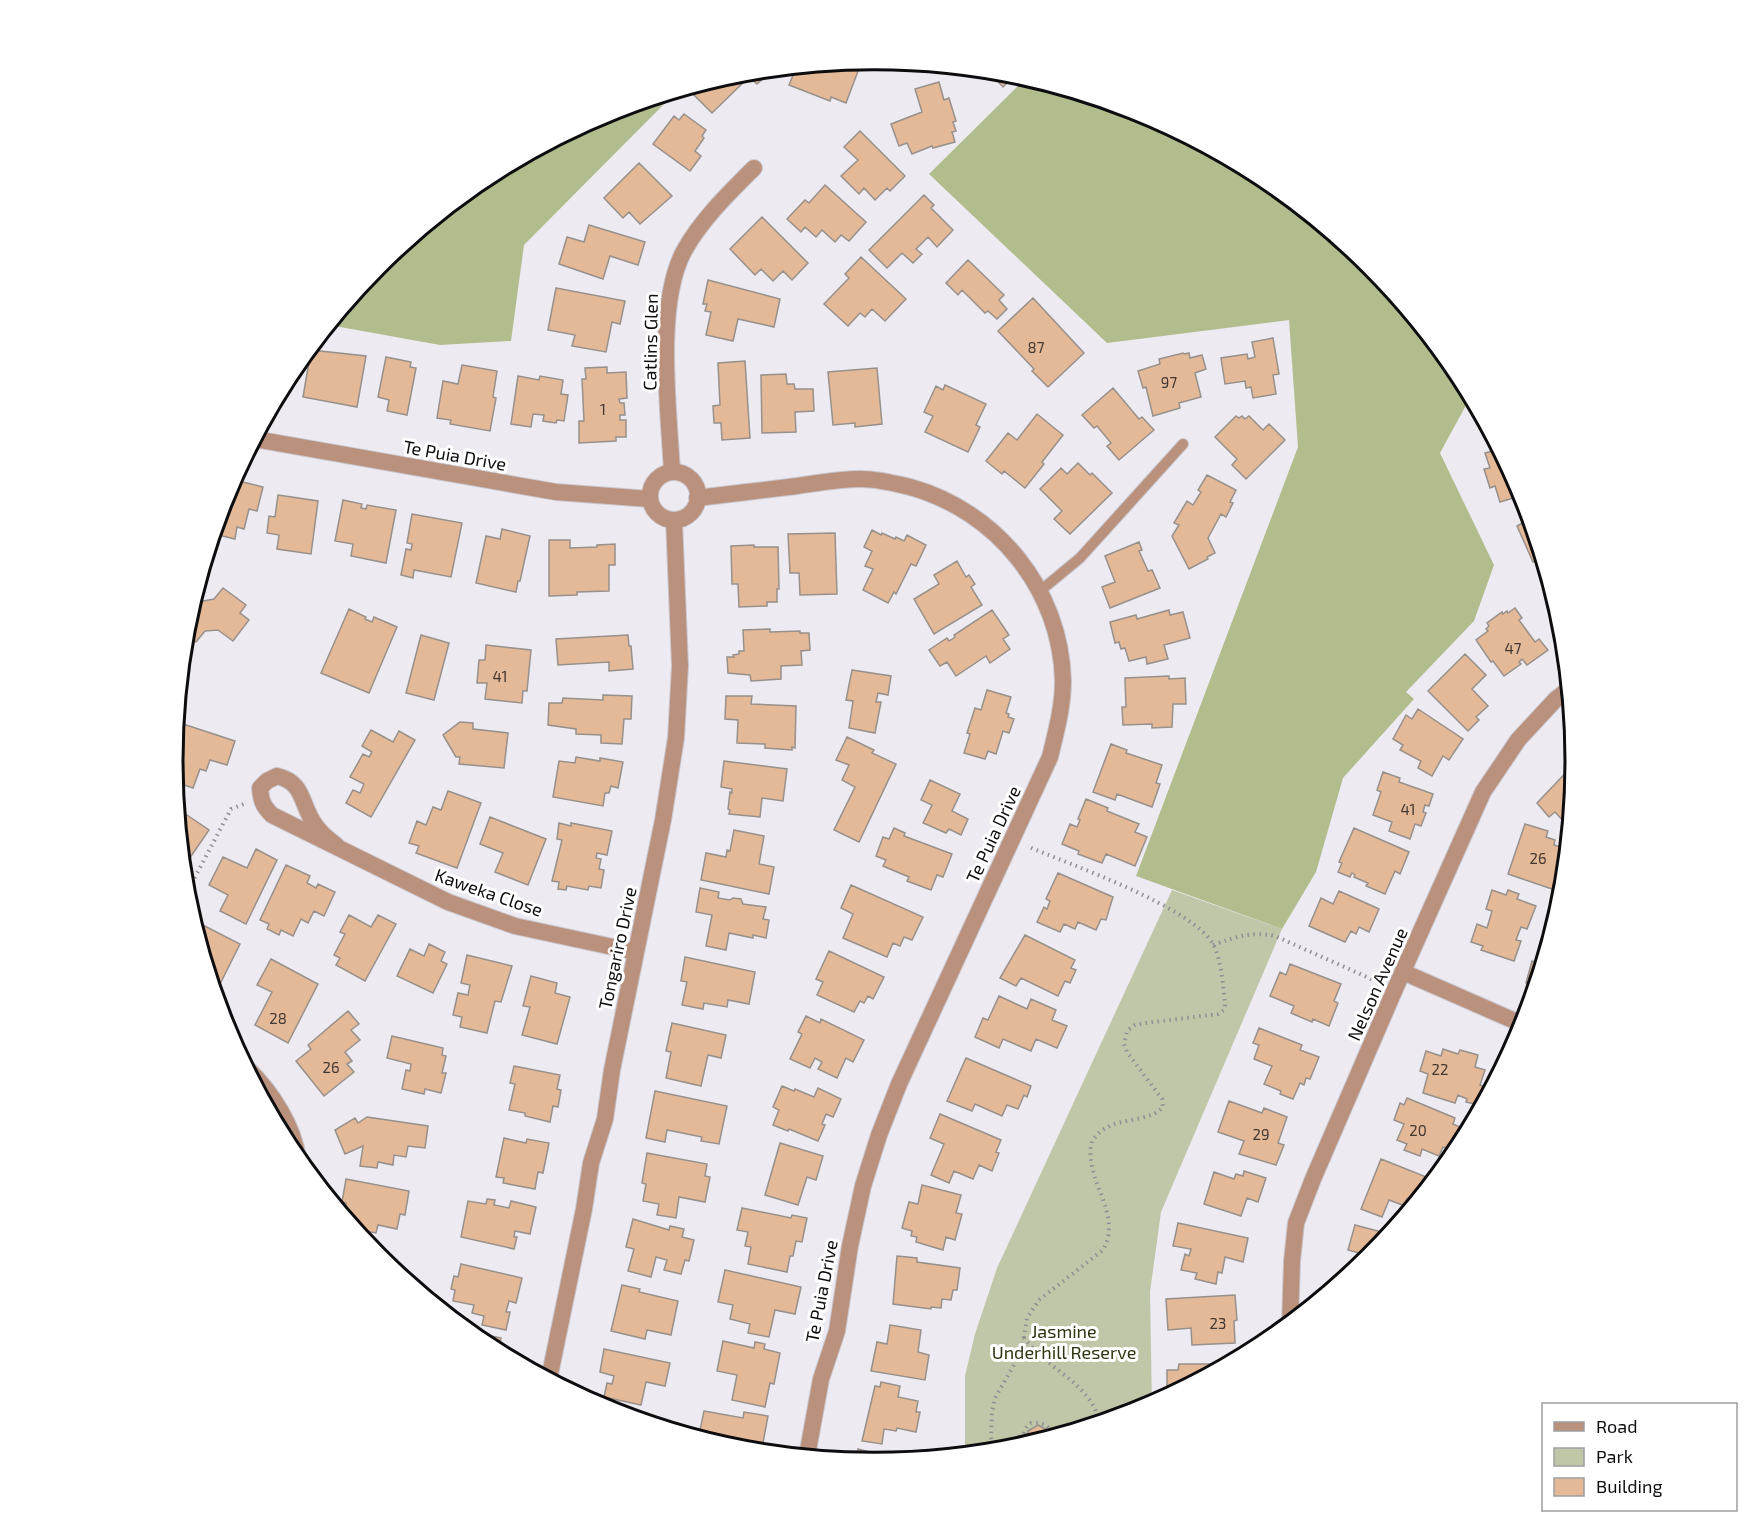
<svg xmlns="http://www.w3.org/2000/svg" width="1749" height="1523" viewBox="0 0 1749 1523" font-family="'Exo 2',sans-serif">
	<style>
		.green { fill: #c0c7a9 }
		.forest { fill: #b2bd8e }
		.building { fill: #e4b998; stroke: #97908b; stroke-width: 1.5 }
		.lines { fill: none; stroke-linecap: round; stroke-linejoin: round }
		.service-casing { stroke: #c9c6cd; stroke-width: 12 }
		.minor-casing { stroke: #c9c6cd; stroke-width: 18 }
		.path { stroke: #918f94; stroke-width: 4; stroke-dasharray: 1.5 4.5; stroke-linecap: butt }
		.service { stroke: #ba917d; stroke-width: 10 }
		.minor { stroke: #ba917d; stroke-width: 16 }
		.labels { text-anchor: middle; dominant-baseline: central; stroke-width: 6; stroke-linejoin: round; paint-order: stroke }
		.number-label { font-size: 15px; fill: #433731 }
		.street-label { font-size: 18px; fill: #0d0c0f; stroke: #fff }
		.park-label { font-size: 18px; fill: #2f3510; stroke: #fff }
		.rim { fill: none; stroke: #0d0c0f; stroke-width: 3 }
	</style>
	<rect width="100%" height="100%" fill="#edeaf1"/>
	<path class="green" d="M1172 890 1282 929 1161 1212 1150 1292 1152 1405 1143 1410 1011 1450 965 1454V1376L975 1334 997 1268Z"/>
	<path class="forest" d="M1026 78 1143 114 1265 178 1371 266 1458 372 1471 396 1440 453 1494 565 1474 621 1406 692 1414 699 1343 778 1316 872 1282 929 1136 876 1298 447 1289 320 1107 343 929 174Z
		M673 93 674 94 524 245 511 341 440 345 329 325 379 265 485 178 606 113Z"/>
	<path class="building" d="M850 62 860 66 846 103 831 97 830 101 789 85 796 68Z
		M763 71 767 75 757 84 749 77 712 113 690 91 695 87 738 73Z
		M988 71 1012 74 1015 75 1003 87Z
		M939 82 944 100 949 98 956 121 953 122 956 131 952 132 955 142 933 148 932 146 912 154 907 143 899 146 891 124 922 112 915 89Z
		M684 114 706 130 702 136 704 138 695 151 701 156 690 171 653 144 674 116 679 120Z
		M860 131 905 176 890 191 887 188 875 200 864 188 859 194 841 176 858 160 844 147Z
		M639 163 672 196 640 224 629 212 623 218 604 198Z
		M825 185 866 222 849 241 841 235 835 242 822 230 816 237 805 227 801 232 787 219 805 200 809 203Z
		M924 195 934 205 931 208 953 230 937 247 928 237 916 249 922 254 913 263 902 253 887 268 869 250Z
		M762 217 808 263 792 280 783 271 773 281 761 269 755 275 730 249Z
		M589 225 645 242 638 265 610 256 603 279 559 264 567 237 584 242Z
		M861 257 906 299 885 321 872 309 865 317 860 313 848 326 824 304 849 278 845 274Z
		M968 260 1004 295 999 300 1007 309 997 319 988 311 985 313 962 290 958 295 946 283Z
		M708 280 780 299 774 327 738 319 733 341 706 335 711 312 705 311 707 304H703Z
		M556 288 625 301 620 324 612 322 606 352 572 346 575 335 548 330Z
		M1033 298 1084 353 1048 387 1032 371 1034 369 998 331Z
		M1273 338 1279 374 1273 375 1276 394 1253 398 1251 387 1246 388 1245 381 1225 384 1221 358 1247 354 1248 359 1255 357 1252 342Z
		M311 350 366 356 357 407 303 397Z
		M1183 353 1184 354 1189 353 1190 358 1202 355 1206 369 1195 373 1201 397 1179 403 1180 408 1153 416 1146 387 1143 388 1138 371 1160 364 1159 359Z
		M386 357 411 362 410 367 416 368 407 415 387 411 389 400 378 397Z
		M745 361 750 438 722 440 721 423H714L713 406 720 405 718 363Z
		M462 365 497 371 493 397 496 398 490 431 450 424 451 420 437 418 443 381 458 384Z
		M607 367V373L626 372 627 398 619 399 620 403H624L625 415H620V420H626V437H616V441L579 443V421H584L582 379H586L585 368Z
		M877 368 882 424 855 427V423L833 425 828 372Z
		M290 373 287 395 280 394Z
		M786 374 787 384H794L795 389H813L814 411 795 412 796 432 762 433 761 375Z
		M518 376 539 380 540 376 563 380 561 394 568 395 564 421 557 420 556 423 543 421 544 415 533 414 531 427 511 424Z
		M945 385 986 404 976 425 980 427 968 452 925 432 933 416 924 412 936 386 943 390Z
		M1113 388 1139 419 1142 417 1154 430 1119 460 1107 446 1111 443 1097 426 1094 428 1082 415Z
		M1037 414 1063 435 1042 462 1044 464 1025 488 1004 471 1002 474 986 461 1008 433 1017 440Z
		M1236 416 1239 418 1242 416 1245 419 1249 416 1263 430 1269 424 1285 440 1246 479 1232 465 1237 459 1215 437Z
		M1499 449 1523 495 1500 502 1495 486 1490 488 1484 469 1490 468 1485 453Z
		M1078 463 1090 475 1092 473 1112 493 1070 534 1054 519 1062 511 1040 489 1061 468 1067 474Z
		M1207 475 1236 490 1230 502 1233 503 1226 517 1221 514 1208 538 1215 553 1207 557 1208 559 1189 569 1172 536 1179 525 1174 523 1187 501 1193 505 1201 492 1198 490Z
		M239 481 263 487 257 511 249 509 244 529 237 527 235 539 214 534 227 493 228 490 236 492Z
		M278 495 318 501 311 554 277 549 279 535 267 533 269 516 275 517Z
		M343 500 362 504 361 508 366 509 367 505 396 510 386 563 351 556 353 544 335 541Z
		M412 514 462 523 451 577 414 570 413 578 401 575 406 549 411 550 412 544 407 543Z
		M1529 514 1542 558 1533 562 1517 526 1524 522 1522 518Z
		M502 529 530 536 520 581H518L516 592 476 583 486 536 500 539Z
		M872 530 881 535 882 533 895 539 896 537 904 541 907 535 926 545 916 566 911 564 896 594 894 592 888 603 863 590 873 569 865 566 872 551 864 547Z
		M835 533 837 594 800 595 799 573H790L788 534Z
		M549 540H570V548L597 547V545L615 544V565H609V591L577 592V595L549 596Z
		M1139 542 1142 550 1139 551 1148 571 1152 570 1160 588 1110 608 1102 587 1115 582 1105 556Z
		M754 545V547H778L779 589H777V602H767V606L739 607 738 584H732L731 546Z
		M957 561 966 577 969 575 975 584 971 587 982 605 934 634 914 599 939 584 934 575Z
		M1551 586 1558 611 1557 612 1544 590Z
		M223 588 246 605 240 613 249 620 233 641 218 630 205 631 196 642 186 634 193 603 214 599Z
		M1515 608 1522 618 1519 620 1535 642 1539 639 1548 650 1527 665 1522 659 1519 662 1521 664 1504 676 1493 661 1491 662 1476 640 1488 631 1486 629 1489 626 1487 623 1502 612 1503 614 1507 611 1508 613Z
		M349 609 366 617 365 619 372 622 374 617 397 627 369 693 321 673Z
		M992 610 1009 635 1003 639 1010 649 990 663 986 656 956 676 947 662 940 666 929 650 947 638 949 641 955 637 954 635Z
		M1169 610 1170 615 1183 612 1190 638 1164 645 1168 659 1147 664 1146 657 1129 661 1125 648 1121 649 1119 642 1115 643 1110 622 1136 615 1137 619Z
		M770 629V632L800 631V633H809L810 650 801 651 802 665 781 666V679L751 681 750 675 728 673 727 657H734L733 655 739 654V651H744L743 630Z
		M421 635 449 643 434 700 406 693Z
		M628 635 629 646H631L633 669 609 671V662L558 665 556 639Z
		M486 645 531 650 527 691H523L522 703 485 699 487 683H477L479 660H485Z
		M1465 654 1486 675 1472 689 1488 706 1476 717 1479 720 1468 731 1428 691Z
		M852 670 891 676 888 695 878 693 876 702H881L875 733 849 728 853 701 846 700Z
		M1169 676V679L1185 678 1186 704H1173L1172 727 1152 728V724L1123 725 1122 707H1126L1125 678Z
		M987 690 1011 697 1006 713 1009 714 1008 717 1014 719 1009 733 1003 731 996 754 988 751 985 759 964 753 970 734 967 733 975 708 981 710Z
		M603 695 632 696 631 719H624L622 744 601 743V735L576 734V729L548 725 549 703H562L563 698 603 700Z
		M726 696H752L751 704 796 706 795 748 792 747V750L765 748V744L737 743 738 720 725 719Z
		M1418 709 1463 739 1449 760 1443 756 1432 776 1418 768 1421 761 1400 750 1403 745 1393 739 1406 715 1412 719Z
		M177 722 235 741 227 765 210 760 206 771 200 769 193 788 175 782 173 761Z
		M460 722 473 723V729L508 733 504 768 459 764 460 757H456L443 735Z
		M371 730 393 742 399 731 415 740 371 817 346 803 353 790 360 793 364 784 350 777 363 754 369 757 372 752 362 746Z
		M847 737 874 750 872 753 896 764 859 842 834 830 855 787 842 780 849 765 836 760Z
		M1111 744 1127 750 1126 753 1162 765 1156 783 1160 784 1152 807 1117 794 1115 800 1093 792Z
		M576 757 600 761V758L623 762 618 788 611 786 609 793H605L603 806 553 797 559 761 575 763Z
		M724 761 787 769 783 801 762 798 760 817 729 814 730 810 728 809 730 792 732 793V789L721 787Z
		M1576 762 1570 822 1567 825 1555 812 1549 817 1537 803Z
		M1383 772 1400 778 1399 782 1433 794 1429 806 1425 805 1423 812 1426 813 1421 826 1415 824 1410 839 1389 831 1392 822 1373 815 1381 792 1377 790Z
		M930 780 960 794 952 811 968 819 961 835 949 829 946 833 923 823 932 805 921 800Z
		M448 791 481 803 457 868 416 853 419 846 409 843 417 821 426 825 433 807 441 810Z
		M1086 799 1108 808 1107 811 1139 824 1135 832 1147 837 1135 866 1106 854 1102 863 1078 854 1079 851 1062 844 1070 824 1077 827 1080 820 1078 819Z
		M178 809 209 830 183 868Z
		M490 817 546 839 528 885 495 872 503 853 480 844Z
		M559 823 571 826V823L612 831 607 855 597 853 596 858 601 859 599 869 604 870 601 888 589 886 588 890 567 886 566 890 558 889 559 882 552 881 562 840 557 839Z
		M1525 824 1548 831 1546 837 1555 840 1554 845 1567 849 1565 874 1558 872 1552 889 1508 874Z
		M894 828 905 833 904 836 952 854 943 877 937 875 931 890 907 881 909 877 883 866 886 860 876 856 883 837 889 839Z
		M1354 828 1409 852 1400 874 1395 871 1385 894 1366 886 1368 883 1354 877 1355 875 1352 873 1350 877 1338 872 1342 863 1339 862Z
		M734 830 764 836 759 864 774 867 769 894 701 880 706 853 726 857 727 850 730 851Z
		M256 849 277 860 246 924 220 911 228 895 209 885 223 857 247 868Z
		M286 865 310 876 307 883 316 888 318 884 335 892 324 916 314 911 308 923 301 919 293 936 281 930 279 935 267 929 269 924 260 920Z
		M1058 873 1113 897 1106 920 1101 919 1096 930 1078 922 1075 929 1064 924 1060 932 1037 922 1044 907 1047 909 1050 901 1046 899Z
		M851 885 923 917 912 940 904 937 900 946 893 943 887 957 843 938 853 914 841 908Z
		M700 888 719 892 718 898 730 900 733 898 741 899 743 904 766 907 763 919 769 920 766 938 753 935V938L729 933 726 950 706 946 712 915 696 912Z
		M1492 890 1506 895 1508 890 1519 894 1517 899 1536 906 1527 929 1521 927 1516 940 1521 941 1514 961 1481 950 1483 946 1471 942 1477 924 1487 928 1492 911 1486 909Z
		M1339 891 1379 909 1369 932 1359 927 1356 934 1351 931 1345 942 1309 926 1321 898 1333 904Z
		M349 915 371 927 378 915 396 924 365 981 336 965 340 958 334 955 345 934 340 932Z
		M193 920 240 944 215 994Z
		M1025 935 1075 960 1071 968 1076 970 1070 983 1065 981 1058 996 1021 978 1016 986 1000 978Z
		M429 944 445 952 441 961 447 964 433 993 397 976 410 949 424 956Z
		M829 951 884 977 873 999 868 996 864 1003 860 1001 854 1012 817 995 823 982 816 979Z
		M467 955 512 966 501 1002 495 1001 487 1033 460 1027 462 1017 453 1015 458 993 468 995 470 985 461 983Z
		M685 957 755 972 749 1004 728 1000 727 1007 704 1003 703 1009 682 1005 687 982 681 981Z
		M271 959 318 984 288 1043 255 1025 272 992 257 985Z
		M1532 961 1543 964 1536 985 1526 983Z
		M1290 964 1341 984 1334 1001 1338 1003 1329 1026 1313 1019 1312 1022 1291 1013 1294 1006 1270 996 1280 972 1286 975Z
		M531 976 557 983 555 993 570 997 557 1044 522 1035 530 1007 523 1006Z
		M999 996 1027 1009 1031 999 1056 1010 1052 1020 1067 1026 1057 1048 1036 1039 1031 1051 1003 1039 999 1048 975 1037 983 1018 988 1020Z
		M348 1011 359 1024 351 1030 360 1040 345 1052 352 1061 347 1064 354 1072 324 1096 296 1061 311 1049 308 1045Z
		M806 1016 820 1023 821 1019 864 1040 853 1062 846 1058 837 1078 818 1069 822 1062 815 1058 810 1068 790 1059 802 1034 798 1032Z
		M672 1023 726 1035 721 1058 708 1055 701 1086 666 1078 671 1052 666 1051Z
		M1259 1028 1302 1045 1300 1050 1319 1057 1310 1079 1306 1078 1304 1085 1300 1083 1293 1099 1280 1094 1281 1091 1264 1084 1272 1066 1254 1059 1259 1045 1253 1043Z
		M392 1036 443 1048 442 1055 446 1056 442 1073H446L441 1093 425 1089 424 1094 402 1089 406 1070 410 1071 411 1064 387 1058Z
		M1443 1049 1458 1054 1460 1050 1478 1055 1475 1067 1485 1070 1480 1085 1491 1089 1482 1106 1466 1102 1467 1099 1458 1095 1455 1103 1423 1093 1428 1074 1420 1071 1426 1051 1441 1056Z
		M966 1058 1031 1086 1027 1097 1024 1095 1018 1109 1007 1105 1002 1116 975 1104 972 1111 947 1101Z
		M514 1066 560 1075 557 1089 561 1090 558 1107 553 1106 550 1122 525 1116V1113L509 1110 515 1084 510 1083Z
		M782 1086 794 1091 795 1089 814 1097 818 1088 841 1099 833 1117 826 1114 822 1124 825 1125 818 1141 789 1129 788 1131 773 1125 779 1110 773 1107Z
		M655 1091 727 1106 719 1144 701 1141 702 1137 667 1130 665 1142 646 1138Z
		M1407 1098 1455 1118 1453 1124 1469 1131 1457 1152 1443 1147 1439 1156 1422 1149 1420 1156 1404 1150 1407 1144 1397 1140 1404 1124 1394 1120 1400 1103 1404 1105Z
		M1229 1101 1262 1113 1264 1108 1287 1117 1278 1143 1284 1145 1276 1165 1239 1154 1244 1141 1218 1132Z
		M940 1114 1001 1140 996 1152 999 1153 992 1171 979 1165 973 1179 954 1171 949 1183 931 1175 944 1144 930 1138Z
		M367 1117 428 1126 425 1148 408 1146 406 1157 394 1155 393 1165 378 1162 377 1168 360 1166 363 1146 345 1154 335 1130 355 1118 358 1123Z
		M504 1138 526 1143 527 1139 549 1143 543 1173 538 1172 535 1189 503 1183 504 1178 496 1177Z
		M780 1143 823 1156 816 1180 807 1177 798 1205 765 1195Z
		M647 1153 707 1164 705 1176 710 1177 705 1202 679 1197 676 1218 657 1215 659 1204 643 1201 646 1184 642 1183Z
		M1381 1159 1434 1180 1416 1202 1407 1199 1405 1206 1389 1200 1382 1217 1361 1209Z
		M1244 1171 1266 1178 1258 1202 1247 1198 1241 1216 1204 1204 1214 1172 1234 1179 1236 1174 1243 1176Z
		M346 1179 409 1191 405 1215 400 1214 397 1229 378 1225 376 1233 355 1229 344 1215 346 1203 342 1202Z
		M922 1185 961 1195 956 1213 962 1214 955 1240 946 1237 943 1250 916 1242 917 1237 911 1236 912 1231 902 1228 909 1202 918 1204Z
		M487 1199 495 1200 494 1205 509 1208 511 1201 536 1207 530 1234 515 1231 514 1237H517L514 1249 461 1237 468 1201 486 1204Z
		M742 1208 791 1218 792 1215 807 1218 802 1242 796 1241 793 1256H790L787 1272 748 1264 751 1247 745 1246 748 1232 737 1230Z
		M633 1219 669 1230 670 1226 684 1229 682 1237 694 1240 689 1261 685 1260 681 1274 664 1270 667 1260 656 1257 651 1277 628 1271 634 1249 626 1247Z
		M1178 1223 1248 1238 1243 1262 1225 1257 1222 1273 1218 1272 1216 1284 1195 1279 1197 1273 1181 1270 1185 1254 1189 1256 1191 1249 1173 1246Z
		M1355 1225 1389 1234 1370 1258 1350 1274 1354 1259 1364 1262 1366 1255 1348 1250Z
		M377 1256 397 1260 396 1268 402 1269 401 1276Z
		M897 1256 917 1258V1262L960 1268 957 1290H953L951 1300 942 1299 941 1308 931 1307V1309L893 1304Z
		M461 1264 522 1278 516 1303 509 1301 506 1312H510L506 1330 482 1325 484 1316 472 1313 474 1305 453 1301 455 1290 451 1289 454 1276 458 1277Z
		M725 1270 801 1287 795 1314 775 1310 769 1337 748 1333 750 1324 730 1319 733 1305 718 1302Z
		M622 1285 640 1289 639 1292 678 1301 671 1335 647 1330 645 1339 611 1331Z
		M1235 1295 1237 1320 1234 1321 1235 1343 1192 1345 1191 1328 1168 1330 1166 1299Z
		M890 1325 921 1330 918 1352 929 1355 925 1380 871 1371 877 1342 887 1344Z
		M469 1331 501 1338 498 1352 484 1345Z
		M723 1341 754 1348 755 1342 765 1344 764 1349 780 1353 774 1384 770 1383 765 1407 732 1400 737 1375 717 1371Z
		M604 1349 670 1363 665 1386 646 1382 641 1405 604 1397 607 1383 612 1384 614 1376 600 1372Z
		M1179 1364H1228L1171 1395H1167V1370H1178Z
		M881 1382 900 1386 898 1397 918 1401 916 1412H920L916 1432 897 1428 896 1431 884 1429 882 1444 862 1441 875 1386 880 1387Z
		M704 1411 743 1418 744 1412 768 1416 762 1448 758 1447 757 1451 737 1449 705 1440 707 1431 700 1430Z
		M1038 1425 1049 1431V1438L1029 1444 1028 1431Z
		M858 1449 882 1455 880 1462 856 1461Z"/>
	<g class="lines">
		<defs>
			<path id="service" d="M1040 591 1080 558 1183 444"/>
			<path id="minor" d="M255 439 556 492 650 499
				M672 472C669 411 655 305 684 251 701 220 729 193 754 168
				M650 496a24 24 0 1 1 48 0a24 24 0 1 1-48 0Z
				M697 498C730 494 764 490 797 486 818 483 839 479 861 479 877 479 894 483 910 487 997 511 1061 590 1063 681 1063 707 1056 732 1050 757L899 1084 879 1135 863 1186 850 1246 837 1331 821 1379 807 1456
				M337 846C330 840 321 834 316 826 300 806 306 783 277 776L267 781 260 788C261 801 263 806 272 815L448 902 515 926 636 952
				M1403 972 1524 1025
				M247 1068C271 1091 294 1126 298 1159
				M1290 1324 1292 1261 1296 1223 1313 1179 1395 989 1483 792 1518 740 1556 699 1569 689
				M549 1379 584 1209 591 1163 605 1119 612 1070 663 820 676 738 680 666 674 520"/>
		</defs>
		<use href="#service" class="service-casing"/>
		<use href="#minor" class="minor-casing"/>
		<path class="path" d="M186 894 231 809 244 804
			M1213 945C1236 937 1251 931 1275 936L1378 982
			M1024 1338 1027 1318 1039 1300 1103 1250C1124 1213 1082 1179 1092 1141 1096 1136 1100 1131 1106 1128 1122 1118 1152 1121 1163 1107L1162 1099 1127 1052 1124 1044 1127 1031 1135 1025 1146 1023 1218 1014 1224 1010 1225 1005C1223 986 1222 963 1214 946 1196 908 1068 864 1027 846
			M1027 1445C1022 1436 1023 1429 1031 1423 1042 1422 1051 1425 1052 1437
			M993 1451 991 1437 992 1412 995 1398 1019 1356 1024 1338C1029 1344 1034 1350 1040 1355 1063 1376 1093 1391 1100 1423"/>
		<use href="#service" class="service"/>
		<use href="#minor" class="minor"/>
	</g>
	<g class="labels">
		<g class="number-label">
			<text x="1036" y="347">87</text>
			<text x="1169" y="382">97</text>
			<text x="603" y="409">1</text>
			<text x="1513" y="648">47</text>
			<text x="500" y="676">41</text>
			<text x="1408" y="809">41</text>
			<text x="1538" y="858">26</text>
			<text x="278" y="1018">28</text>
			<text x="331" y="1067">26</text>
			<text x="1440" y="1069">22</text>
			<text x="1418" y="1130">20</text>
			<text x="1261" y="1134">29</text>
			<text x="1218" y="1323">23</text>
		</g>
		<g class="street-label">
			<text transform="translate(650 342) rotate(-89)">Catlins Glen</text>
			<text transform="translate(455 455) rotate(10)">Te Puia Drive</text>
			<text transform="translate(993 834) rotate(-65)">Te Puia Drive</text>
			<text transform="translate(489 892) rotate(19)">Kaweka Close</text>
			<text transform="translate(617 948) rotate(-78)">Tongariro Drive</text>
			<text transform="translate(1377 984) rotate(-66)">Nelson Avenue</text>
			<text transform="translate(821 1291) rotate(-79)">Te Puia Drive</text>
		</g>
		<g class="park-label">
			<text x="1064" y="1331">Jasmine<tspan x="1064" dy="21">Underhill Reserve</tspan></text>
		</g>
	</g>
	<path d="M0 0H1749V1523H0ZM183 761a691 691 0 1 1 1382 0a691 691 0 1 1-1382 0Z" fill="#fff" fill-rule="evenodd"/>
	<path class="rim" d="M183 761a691 691 0 1 1 1382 0a691 691 0 1 1-1382 0Z"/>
	<rect x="1542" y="1403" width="195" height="108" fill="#ffffff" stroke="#9e9e9f" stroke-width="1.5"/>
	<rect x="1554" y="1422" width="30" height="9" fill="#ba917d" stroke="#9e9e9f" stroke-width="1.5"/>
	<text x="1596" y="1433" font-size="18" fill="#0d0c0f">Road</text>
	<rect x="1554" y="1448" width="30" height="18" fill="#c0c7a9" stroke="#9e9e9f" stroke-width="1.5"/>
	<text x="1596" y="1463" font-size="18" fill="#0d0c0f">Park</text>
	<rect x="1554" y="1478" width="30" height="18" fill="#e4b998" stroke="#9e9e9f" stroke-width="1.5"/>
	<text x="1596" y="1493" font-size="18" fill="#0d0c0f">Building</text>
</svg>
